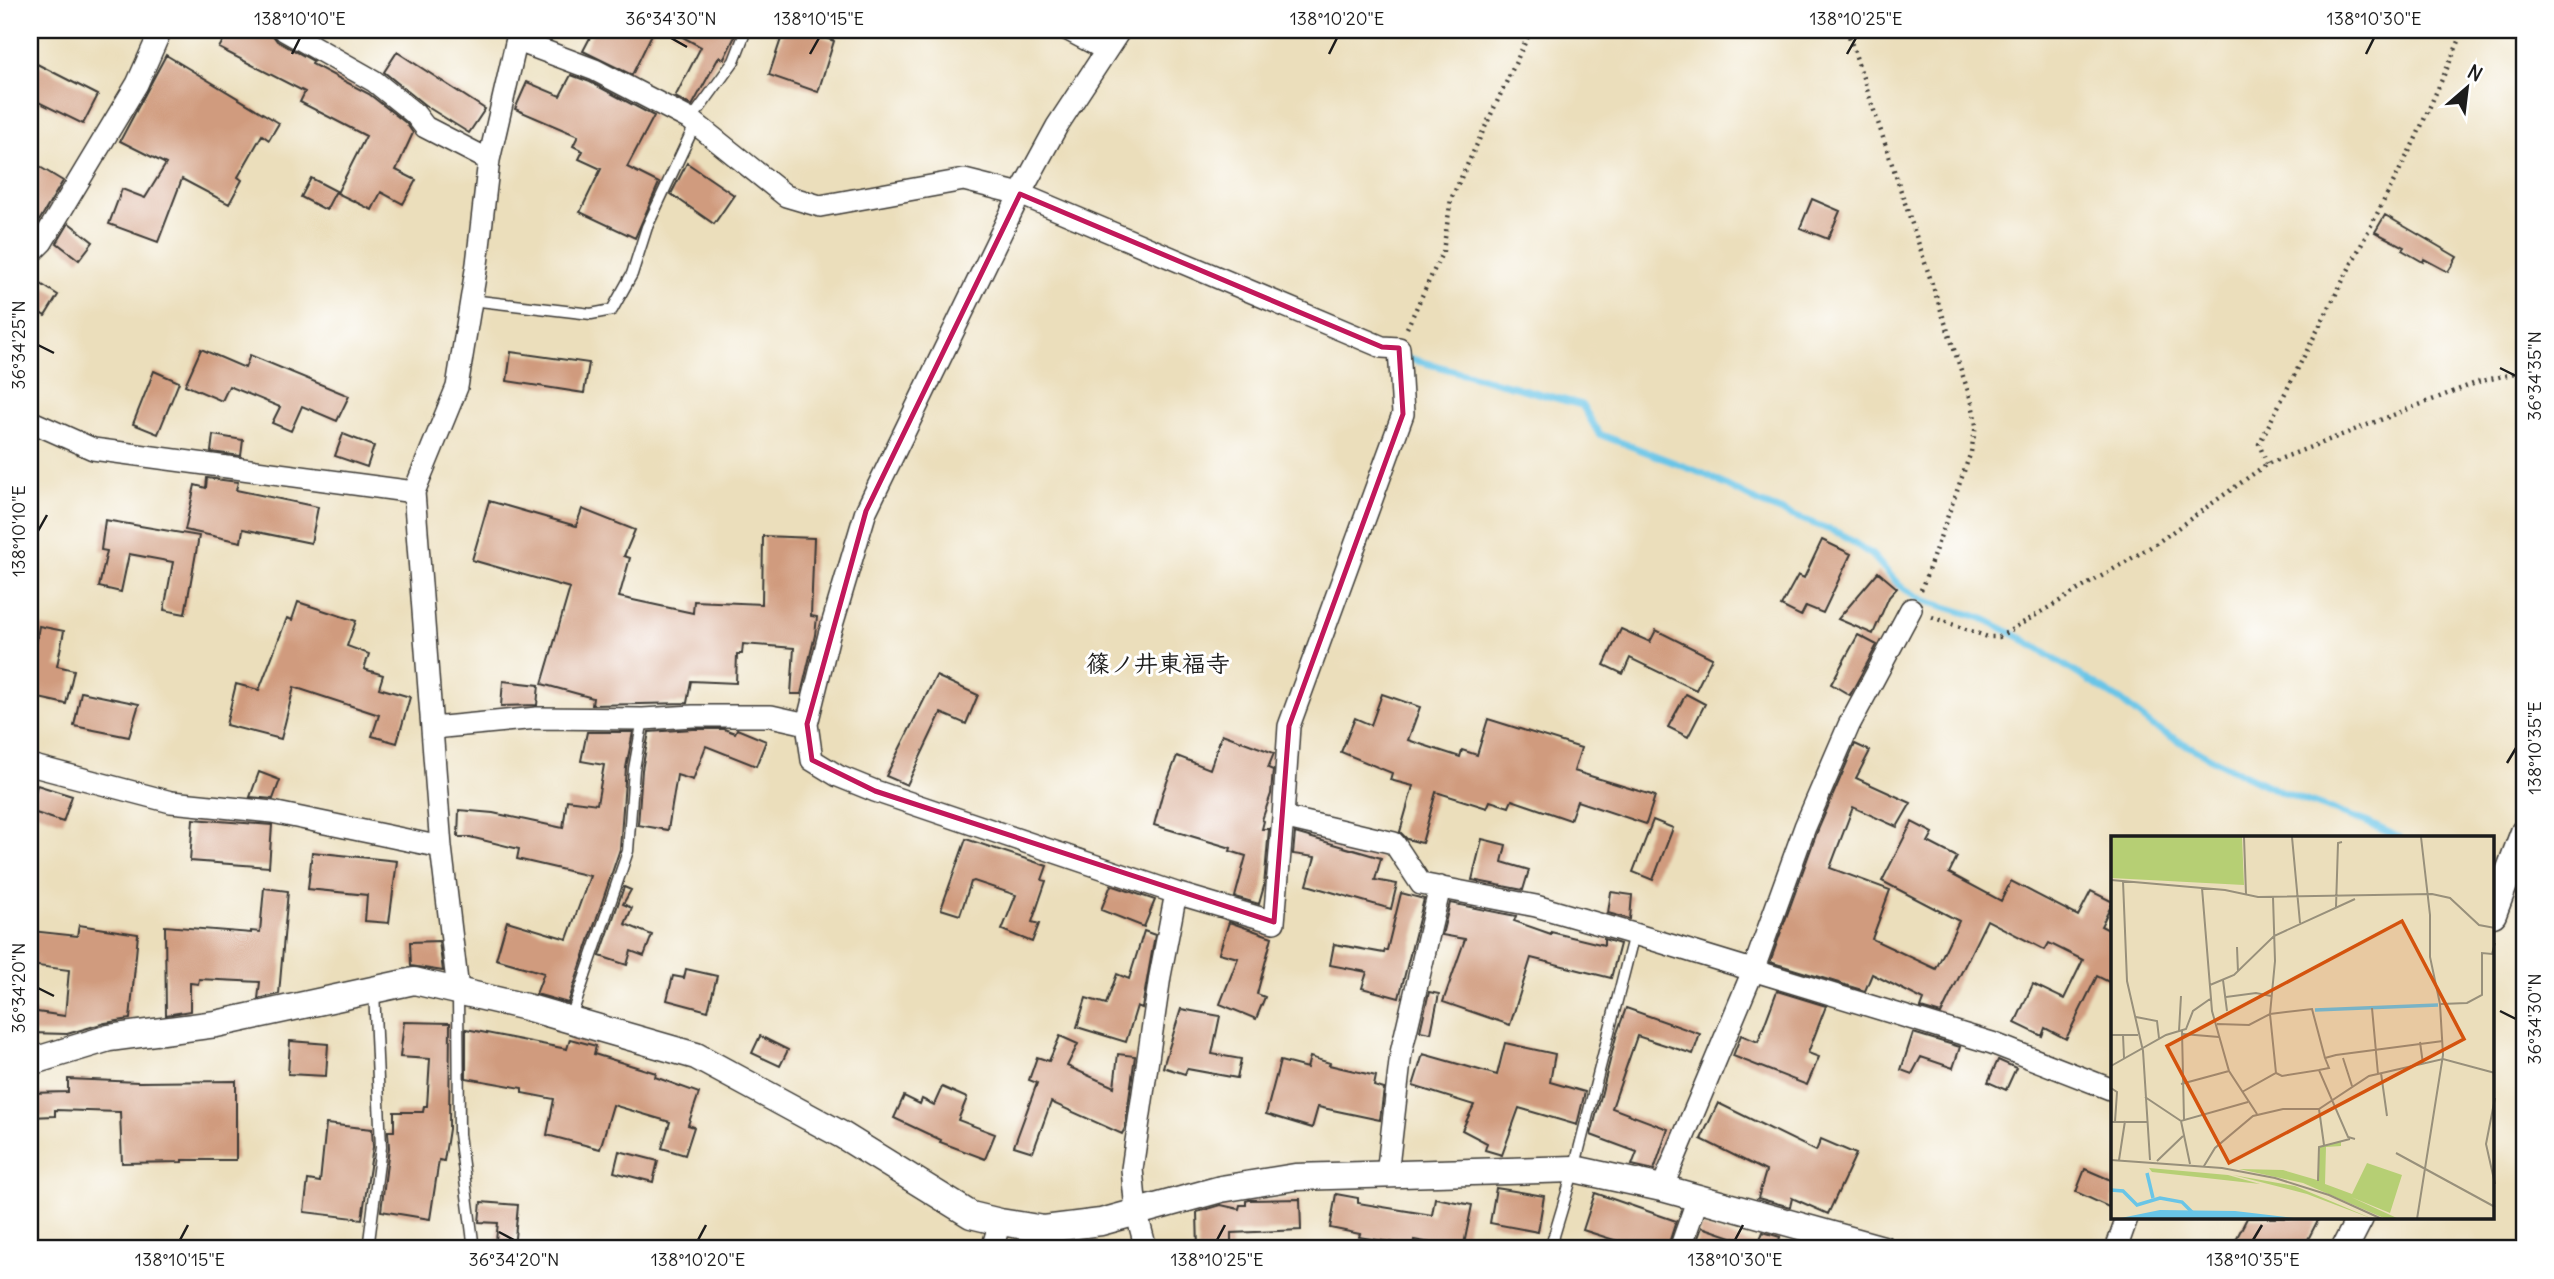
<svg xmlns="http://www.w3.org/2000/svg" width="2554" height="1279" viewBox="0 0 2554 1279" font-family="Delius,'Klee One',sans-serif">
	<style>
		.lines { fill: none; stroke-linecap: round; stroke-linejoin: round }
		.stream { stroke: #69c5e7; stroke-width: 7 }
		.building { fill: #d09b7e }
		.service-casing { stroke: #3b3934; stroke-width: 13 }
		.minor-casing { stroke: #3b3934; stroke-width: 24 }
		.tertiary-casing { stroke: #3b3934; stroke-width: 29 }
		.path { stroke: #3b3934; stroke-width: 4.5; stroke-dasharray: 2 5; stroke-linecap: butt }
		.service { stroke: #fff; stroke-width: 10 }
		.minor { stroke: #fff; stroke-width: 21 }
		.tertiary { stroke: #fff; stroke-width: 26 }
		.marked { fill: none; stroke: #c2185b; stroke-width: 5; stroke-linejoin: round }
		.ticks { fill: none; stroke: #1c1c1c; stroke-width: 2.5 }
		.labels { text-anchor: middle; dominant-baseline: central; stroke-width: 6; stroke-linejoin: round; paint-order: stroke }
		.quarter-label { font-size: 24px; font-weight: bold; fill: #1c1c1c; stroke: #fff }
		.inset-river { fill: none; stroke: #69c5e7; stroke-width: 3.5 }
		.inset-road { fill: none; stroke: #98907b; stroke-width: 2 }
		.view { fill: #d4530e; fill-opacity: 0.15; stroke: #d4530e; stroke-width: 3.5 }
		.inset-edge { fill: none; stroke: #1c1c1c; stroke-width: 3.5 }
		.neatline { fill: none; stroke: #1c1c1c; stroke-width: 2.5 }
		.ticks-label { font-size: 18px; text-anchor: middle; fill: #1c1c1c }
	</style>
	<rect width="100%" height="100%" fill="#fff"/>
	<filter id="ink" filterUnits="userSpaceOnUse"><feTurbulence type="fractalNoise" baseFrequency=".0143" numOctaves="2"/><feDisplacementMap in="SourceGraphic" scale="14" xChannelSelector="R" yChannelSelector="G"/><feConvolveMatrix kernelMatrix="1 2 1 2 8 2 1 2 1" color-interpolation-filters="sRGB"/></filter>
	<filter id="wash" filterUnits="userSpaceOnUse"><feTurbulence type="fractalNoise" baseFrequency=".00686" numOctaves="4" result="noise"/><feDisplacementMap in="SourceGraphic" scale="28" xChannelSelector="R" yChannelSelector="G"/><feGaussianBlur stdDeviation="1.57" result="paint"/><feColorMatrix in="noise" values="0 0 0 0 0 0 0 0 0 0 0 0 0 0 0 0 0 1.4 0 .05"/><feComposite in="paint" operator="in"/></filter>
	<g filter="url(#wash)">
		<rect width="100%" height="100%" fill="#ebdebb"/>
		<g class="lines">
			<path class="stream" d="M1407 358 1582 405 1599 434 1704 474 1762 504 1841 534 1872 555 1900 586 1923 600 1982 618 2021 638 2121 701 2153 727 2224 765 2281 792 2366 822 2400 838"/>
		</g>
		<g id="blocks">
			<path class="building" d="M229 30H266L271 33 277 41 313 61 312 64 369 94 406 123 413 133 396 170 416 180 403 204 381 192 372 210 337 193 366 136 300 102 305 92 219 48Z
				M594 30H654L632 75 583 51Z
				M670 30H738L724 59 719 57 692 106 675 97 701 47Z
				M784 30H819L817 35 834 41 818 92 769 75Z
				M397 52 485 109 469 133 426 106 384 72Z
				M166 55 279 123 269 140 262 135 238 177 242 180 229 204 182 179 158 242 109 224 122 189 145 198 166 164 120 141Z
				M37 64 98 95 83 124 30 98V79Z
				M571 75 590 82 654 116 627 167 659 183 635 238 580 212 601 169 579 159 583 151 573 146 578 136 515 109 527 82 560 96Z
				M30 161 63 181 30 236Z
				M687 163 734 195 714 224 671 194Z
				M311 178 336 191 326 210 301 197Z
				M1812 199 1840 211 1828 239 1800 228Z
				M2385 215 2457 257 2448 272 2424 259 2423 262 2402 250 2404 247 2375 232Z
				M69 223 93 242 79 260 57 243Z
				M30 277 58 295 45 316 30 306Z
				M201 349 245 368 250 355 349 396 337 421 302 406 291 431 272 423 280 407 229 386 222 401 185 385Z
				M511 352 589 363 584 393 507 381Z
				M154 371 179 382 158 434 133 424Z
				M343 434 374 446 367 467 335 456Z
				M213 435 243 440 241 456 211 452Z
				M207 478 238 482 236 490 318 507 311 543 243 529 241 542 185 530 195 485 206 488Z
				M489 501 576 526 582 509 635 530 624 556 630 558 619 597 693 613 694 601 762 604 763 536 814 538 811 616 817 617 815 635 801 694H791L794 648 743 644 742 654H737L736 683 691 681 687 703 592 705 593 698 542 684 570 588 472 560Z
				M105 520 199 536 185 614 164 610 173 562 129 554 121 592 99 587 107 551 101 550Z
				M1822 540 1851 554 1823 613 1806 606 1801 616 1781 606 1798 575 1804 578Z
				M1878 572 1897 588 1889 597 1873 634 1838 619Z
				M298 602 356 621 347 646 369 654 364 669 383 675 379 688 410 697 397 743 372 736 379 715 294 687 281 739 226 725 236 684 259 690 287 618 292 620Z
				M39 626 64 631 57 666 74 670 66 704 30 696V661H33Z
				M1621 629 1650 642 1656 630 1712 658 1696 690 1630 658 1623 674 1604 665Z
				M1858 635 1877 645 1850 695 1831 684Z
				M936 676 978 695 966 724 941 713 907 785 886 776Z
				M503 681 539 685 537 705 501 706Z
				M81 692 139 704 129 737 74 726Z
				M1382 694 1420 707 1408 740 1460 757 1462 750 1477 755 1488 719 1581 748 1574 771 1655 796 1646 824 1577 801 1570 820 1512 800 1509 807 1490 801 1487 808 1436 792 1422 843 1407 839 1400 832 1413 786 1390 780 1392 773 1341 752 1355 718 1371 725Z
				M1686 694 1705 704 1688 737 1668 727Z
				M693 729H724L735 733 737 729 766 741 756 766 706 746 693 780 677 775 668 830 638 825 642 770 649 732Z
				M587 732H633L626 768 620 849 568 1003 536 994 544 973 496 959 507 921 567 939 590 876 517 859 519 849 470 837H458L459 810 493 813 563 828 567 800 597 804 604 765 581 761Z
				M1222 734 1274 753 1268 768 1273 770 1271 794 1262 820 1264 821 1262 829H1269L1264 886 1259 904 1235 897 1246 856 1230 851 1231 848 1154 825 1162 795 1177 756 1210 769Z
				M1855 744 1870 751 1856 778 1911 803 1897 827 1853 807 1830 868 1890 890 1872 939 1936 969 1959 921 1882 881 1912 822 1933 833 1928 842 1957 857 1949 873 2001 901 2011 881 2078 916 2091 891 2113 902 2101 926 2113 932V984L2097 976 2066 1039 2045 1028 2042 1036 2015 1023 2033 984 2064 999 2083 960 2049 943 2045 950 1987 920 1941 1014 1921 1008 1924 1000 1872 974 1865 991 1770 962 1817 832Z
				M259 772 280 780 273 799 250 797Z
				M37 785 72 796 63 822 30 811Z
				M193 819 272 825 269 867 190 861Z
				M1653 820 1673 828 1653 880 1633 872Z
				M1295 833 1381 858 1375 880 1397 884 1391 909 1307 885 1315 857 1293 854Z
				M966 839 1047 866 1042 880 1046 881 1032 922 1039 924 1032 942 1002 930 1016 895 974 881 971 882 960 915 941 909Z
				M1482 839 1506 845 1502 862 1529 870 1523 890 1472 880Z
				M312 852 397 861 389 923 365 921 367 895 308 889Z
				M1111 885 1155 900 1144 927 1101 910Z
				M624 887 631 890 623 904 632 908 625 924 652 935 644 956 631 951 627 965 600 956Z
				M264 888 288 891 279 994 258 999 260 982 199 979 198 984 190 983V1011L166 1015 165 926 251 933V931L260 932Z
				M1611 892 1632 895 1630 919 1608 913Z
				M1401 893 1424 899 1399 998 1362 988 1367 972 1330 965 1334 944 1384 953 1385 950H1387Z
				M1450 903 1516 916 1514 921 1551 934V932L1604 945V939L1620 944 1611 978 1531 958 1510 1025 1443 1002 1465 939 1442 935Z
				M1229 922 1272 937 1257 994 1265 997 1256 1019 1220 1004 1238 958 1219 953Z
				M79 925 138 934 130 1019 105 1023 67 1034 30 1033V1011L65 1016 69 970 30 965 32 931 77 936Z
				M1144 931 1155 935 1142 1008 1137 1006 1126 1042 1077 1027 1086 998 1106 1004 1117 974 1129 979Z
				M439 941 443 971 411 966 410 942Z
				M686 969 717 976 708 1011 667 1000 673 976 684 978Z
				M1777 991 1826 1006 1808 1053 1819 1057 1807 1085 1733 1056 1741 1035 1758 1042Z
				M1429 992 1439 994 1431 1033 1420 1031Z
				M1626 1008 1700 1034 1693 1054 1637 1036 1612 1108 1668 1129 1654 1170 1632 1165 1637 1152 1591 1135 1617 1033Z
				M1181 1009 1220 1016 1212 1054 1241 1059 1237 1078 1187 1069 1185 1074 1163 1067Z
				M404 1022 450 1023 449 1129 444 1161 439 1160 430 1219 381 1211 389 1148 388 1131H394V1112H423L424 1106H427L430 1059 400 1057Z
				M466 1029 567 1049 570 1039 596 1046 594 1054 656 1073 655 1077 699 1093 688 1125 694 1127 685 1155 662 1148 670 1122 613 1105 600 1149 547 1135 554 1099 522 1093V1088L466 1078Z
				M1913 1033 1960 1047 1953 1068 1921 1057 1912 1074 1901 1070Z
				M760 1036 788 1050 780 1066 752 1053Z
				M1060 1036 1078 1044 1067 1066 1114 1087 1118 1054 1135 1056 1125 1128 1122 1134 1051 1102 1033 1152 1014 1146 1037 1083 1029 1080 1037 1057 1049 1061Z
				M290 1041 328 1044 326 1076 288 1074Z
				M1505 1043 1555 1054 1550 1082 1585 1092 1577 1125 1519 1108 1502 1155 1485 1150 1487 1143 1462 1130 1474 1105 1413 1086 1423 1054 1497 1075Z
				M1310 1057 1330 1063 1329 1065 1376 1076 1374 1086 1384 1089 1380 1120 1318 1107 1312 1128 1266 1114 1280 1061 1307 1068Z
				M1998 1060 2016 1068 2006 1090 1988 1082Z
				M68 1079 139 1082 236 1081V1160H182V1162L122 1163 120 1112 55 1110V1116L30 1117V1093L68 1092Z
				M942 1087 967 1098 958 1120 995 1134 985 1159 940 1142 941 1140 894 1118 904 1096 920 1104 922 1099 934 1105Z
				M1718 1103 1816 1151 1821 1139 1856 1154 1828 1214 1792 1198 1790 1207 1758 1198 1766 1171 1701 1139Z
				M326 1124 372 1129 373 1147 362 1219 304 1212 308 1180 320 1182Z
				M619 1151 658 1161 653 1182 614 1172Z
				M2085 1169 2113 1181V1209L2076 1192Z
				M1496 1188 1544 1196 1538 1232 1490 1223Z
				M1595 1193 1676 1221 1667 1249H1642L1583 1230Z
				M1336 1194 1358 1198V1203L1432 1215 1435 1198 1472 1205 1463 1249 1414 1240 1413 1246 1359 1237 1360 1234 1330 1228Z
				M1300 1199 1301 1230 1231 1233V1249H1198L1197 1212 1221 1205 1239 1209 1240 1205H1246V1201L1249 1200Z
				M481 1202 518 1205 514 1249H495L498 1223 479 1222Z
				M2247 1218H2319L2303 1249H2231Z
				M1702 1227 1757 1246 1763 1232 1780 1237 1777 1249H1694Z"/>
		</g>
	</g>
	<g filter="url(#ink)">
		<use href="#blocks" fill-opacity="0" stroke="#3b3934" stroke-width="2"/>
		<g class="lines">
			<defs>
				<path id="service" d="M471 300 591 314 612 310 632 274 647 227 692 131 691 120 734 61 746 30
					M458 991 459 1134 474 1249
					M570 1020 628 851 634 769 643 719
					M368 1249 381 1147 374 990
					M1550 1249 1574 1169 1634 934"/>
				<path id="minor" d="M284 30 374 81 415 114 425 127 489 160
					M1068 30 1106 50
					M1120 30 1057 126 1020 194 866 511 829 635 807 724 812 760 838 776 875 791 1176 893 1160 976 1132 1169 1136 1211 1146 1249
					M518 41 595 70 691 120 786 196 820 206 964 180 1020 194 1382 347 1399 348 1403 414 1289 726 1283 817
					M30 254 42 242 137 84 161 30
					M30 421 93 449 414 492
					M433 728 537 718 643 719 693 716H771L807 724
					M30 765 171 802 272 812 441 847
					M1176 893 1274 922 1283 817 1394 843 1421 884 1536 906 1634 934 1992 1043 2113 1090
					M458 990 441 847 414 492 457 387 477 264 489 160 519 30
					M1387 1175 1401 1053 1440 887
					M1662 1188 1753 971 1805 827 1849 725 1911 609
					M992 1249 1000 1222
					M1680 1249 1698 1198
					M2116 1249 2127 1218"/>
				<path id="tertiary" d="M2493 914 2524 832
					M30 1062 109 1038 216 1024 414 981 526 1007 696 1056 842 1135 971 1215 1000 1222 1044 1229 1101 1222 1221 1189 1295 1177 1574 1169 1662 1188 1883 1249
					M2344 1249 2360 1218"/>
			</defs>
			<use href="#service" class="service-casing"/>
			<use href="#minor" class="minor-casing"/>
			<use href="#tertiary" class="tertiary-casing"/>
			<path class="path" d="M1847 30 1972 403 1976 425 1971 452 1921 590
				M1407 328 1443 251 1451 199 1531 30
				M2267 464 2259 444 2415 140 2464 30
				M1932 617 1988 637H1999L2154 545 2267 464 2478 382 2524 371"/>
			<use href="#service" class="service"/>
			<use href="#minor" class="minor"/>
			<use href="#tertiary" class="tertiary"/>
		</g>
	</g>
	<path class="marked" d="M1020 194 1382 347 1399 348 1403 414 1289 726 1274 922 875 791 812 760 807 724 866 511Z"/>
	<path class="ticks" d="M671 38 687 47M292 54 300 38M810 54 819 38M1329 54 1337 38M1847 54 1856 38M2366 54 2374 38M38 345 54 353M2500 368 2516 376M38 531 47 515M2507 763 2516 748M38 988 54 996M2500 1011 2516 1019M499 1232 514 1240M180 1240 188 1225M698 1240 706 1225M1217 1240 1225 1225M1735 1240 1743 1225M2253 1240 2262 1225"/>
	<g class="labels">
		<g class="quarter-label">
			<text x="1158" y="663">篠ノ井東福寺</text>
		</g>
	</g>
	<g transform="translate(2111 836)">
		<rect width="383" height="383" fill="#ebdebb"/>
		<path d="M0 1H131L133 49 0 42ZM230 305V310L215 311 214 348 241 358 256 327 291 339 279 377 240 361 288 383H275L192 347 128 333 172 334 206 344 209 311ZM38 332 117 339 149 348 41 336ZM122 339 184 350 262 383 196 358Z" fill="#b6cf74"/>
		<path d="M49 374 124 375 191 383H5Z" fill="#69c5e7"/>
		<path class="inset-river" d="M204 174 327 169M36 337 42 362M0 354 12 355 26 369 49 362 71 366 88 383"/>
		<path class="inset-road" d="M133 1 135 58M181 1 189 87M0 44 114 54 147 61 321 58 339 62 368 89 384 92M12 45 16 145 32 215 39 324M91 52 101 175 118 235 146 278M162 61 164 125 159 178 165 237M225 71 227 7 231 6M126 111 127 136M112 144 116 175M99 149 123 139 163 100 244 63M115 161 145 157 160 160M330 168 356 167 371 159V117L381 118 384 107M261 172 267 238M25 181 46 185 48 202M106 188 138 189 159 178 201 173 214 222M68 195 70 160M71 195 73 284M72 198 108 201M0 199H27M12 199 13 222M309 206 312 228M232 222 241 250M0 230 55 199 75 193 82 175 99 163M208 234 218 232 214 222 225 219 332 205M270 237 276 280M70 248 118 235M0 252 6 256 4 286M131 256 165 237 171 240 208 234 237 301 244 303M34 261 70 285 137 266M384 262 375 308 384 348M208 273 213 309M70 285 79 328M0 286H36M285 317 384 371M0 324 111 332 164 342 218 359 271 383M8 324 14 285M46 325 72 300M93 330 104 312 142 280 172 273H208L258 240 332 223 384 237M207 345 208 311 239 303M306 383 332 219 329 168 319 121V79L310 1"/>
		<path class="view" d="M291 85 353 203 118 327 56 210Z"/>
		<rect width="383" height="383" class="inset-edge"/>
	</g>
	<rect width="2554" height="1279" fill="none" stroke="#fff" stroke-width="77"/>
	<g transform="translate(2467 88) rotate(28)" stroke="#ffffff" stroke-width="5" paint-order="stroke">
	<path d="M0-5L12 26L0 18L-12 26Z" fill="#1c1c1c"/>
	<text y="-10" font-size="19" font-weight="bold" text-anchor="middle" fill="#1c1c1c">N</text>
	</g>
	<rect x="38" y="38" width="2478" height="1202" class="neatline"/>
	<g class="ticks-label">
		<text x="300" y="25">138°10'10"E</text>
		<text x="671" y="25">36°34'30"N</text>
		<text x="819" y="25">138°10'15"E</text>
		<text x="1337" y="25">138°10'20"E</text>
		<text x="1856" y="25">138°10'25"E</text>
		<text x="2374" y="25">138°10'30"E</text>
		<text transform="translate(19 345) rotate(-90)" y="6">36°34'25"N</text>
		<text transform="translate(2535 376) rotate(-90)" y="6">36°34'35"N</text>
		<text transform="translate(19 531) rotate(-90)" y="6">138°10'10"E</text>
		<text transform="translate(2535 748) rotate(-90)" y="6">138°10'35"E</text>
		<text transform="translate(19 988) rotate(-90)" y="6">36°34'20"N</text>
		<text transform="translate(2535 1019) rotate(-90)" y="6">36°34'30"N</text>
		<text x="180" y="1266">138°10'15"E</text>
		<text x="514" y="1266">36°34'20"N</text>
		<text x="698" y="1266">138°10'20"E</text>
		<text x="1217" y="1266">138°10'25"E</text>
		<text x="1735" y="1266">138°10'30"E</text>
		<text x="2253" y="1266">138°10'35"E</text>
	</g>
</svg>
